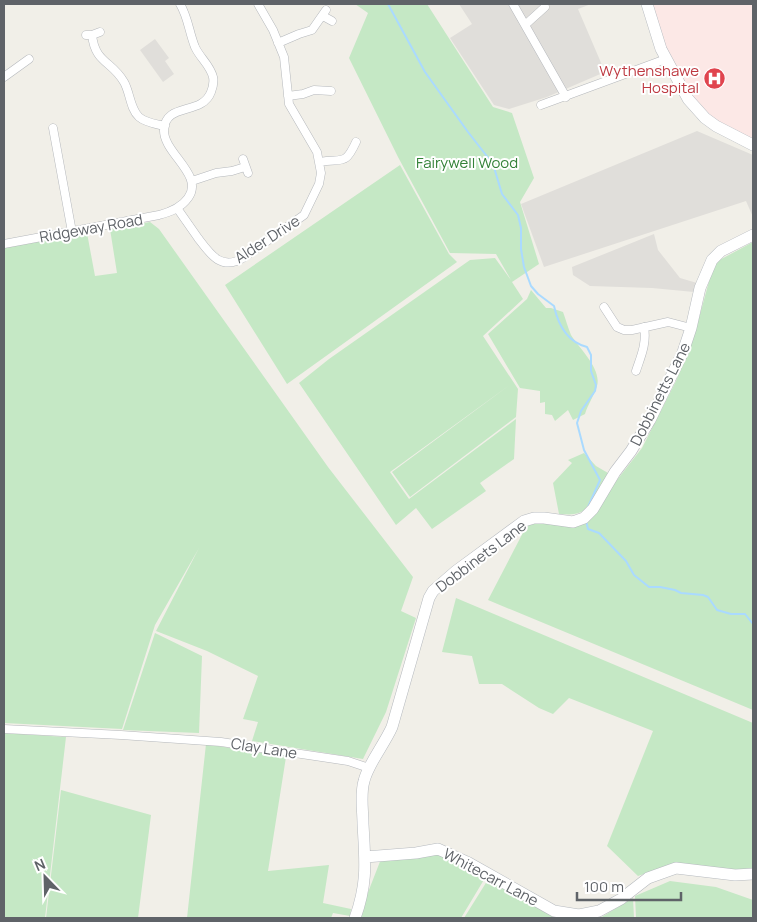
<svg xmlns="http://www.w3.org/2000/svg" width="757" height="922" viewBox="0 0 757 922" font-family="Manrope,sans-serif">
	<style>
		.industrial { fill: #e0deda }
		.medical { fill: #fce8e6 }
		.green { fill: #c5e8c5 }
		.lines { fill: none; stroke-linecap: round; stroke-linejoin: round }
		.stream { stroke: #aadaff; stroke-width: 2 }
		.street-casing { stroke: #b5b8bc; stroke-width: 9 }
		.secondary-casing { stroke: #b6babf; stroke-width: 12 }
		.street { stroke: #fff; stroke-width: 8 }
		.secondary { stroke: #fff; stroke-width: 11 }
		.labels { text-anchor: middle; dominant-baseline: central; stroke-width: 4; stroke-linejoin: round; paint-order: stroke }
		.health-label { font-size: 15px; fill: #be3a42; stroke: #fff; text-anchor: end }
		.park-label { font-size: 15px; fill: #348238; stroke: #fff }
		.street-label { font-size: 15px; fill: #5f6368; stroke: #fff }
	</style>
	<rect width="100%" height="100%" fill="#f1efe8"/>
	<path class="industrial" d="M459 4H591L578 9 605 72 547 97 509 109 494 105 450 38 472 24Z
		M155 39 169 58 165 61 174 74 163 82 140 50Z
		M697 131 753 155V217L746 201 544 267 521 204Z
		M654 234 658 250 680 278 697 283 694 292 652 288 590 286 573 275 572 267Z"/>
	<path class="medical" d="M647 4H753V145L727 130 688 99Z"/>
	<path class="green" d="M355 4H427L493 107 512 113 534 178 520 202 539 264 512 282 523 299 483 336 518 389 516 417 410 497 392 472 511 384 390 472 409 499 516 419 514 459 480 483 486 491 432 529 416 508 396 525 299 383 329 359 470 260 495 258 511 280 496 254 450 253 398 157 349 58 368 13Z
		M400 165 449 254 457 262 287 384 225 285Z
		M150 222 159 229 328 467 413 577 401 611 416 618 386 712 363 759 252 741 258 722 243 719 258 676 207 651 156 631 199 548 155 625 122 729 4 723V248L87 233 95 276 117 273 110 229Z
		M753 242V710L488 600 528 523 569 525 609 490 642 448 676 381 696 329 714 263Z
		M531 290 546 308H551L563 312C566 320 568 328 571 335 579 348 602 369 597 386 594 396 588 404 585 414L573 420 568 410 555 421 552 415 545 414V402L540 403V391L520 388 488 334 527 299Z
		M584 453 596 466 608 473C600 487 593 512 574 514 569 515 564 514 559 514L553 483 572 463 568 460Z
		M456 598 753 723V868L721 872 676 863 638 876 607 846 653 731 569 698 553 714 539 708 502 684H479L472 656 442 652Z
		M155 633 202 656 199 733 123 730Z
		M4 733 66 737 45 918H4Z
		M206 744 286 757 268 871 329 865 323 903 351 909 350 916 333 913 331 918H187Z
		M61 790 151 815 138 918H46Z
		M435 853 485 878 461 918H358L381 859Z
		M489 878 562 918H464Z
		M670 881 716 887 753 900V918H636L635 896Z
		M633 898 634 918H600Z"/>
	<g class="lines">
		<path class="stream" d="M388 4 425 72 468 132 493 164 502 194 518 215 521 228V249L524 267 531 286 538 294 554 306C558 324 567 342 587 347L591 355V371L596 385 595 391 581 411 577 423 584 450 600 480 588 507
			M586 521 588 529 599 533 626 561 634 575 649 587H660L675 590 681 593 703 595 708 597 717 610 731 614H745L753 624"/>
		<defs>
			<path id="street" d="M513 4 566 97
				M323 16 332 21
				M525 25 545 7
				M86 35H92L100 32
				M92 35C95 63 112 61 124 82 130 92 130 109 139 117 146 123 156 124 165 126
				M278 43 299 34 312 30 326 10
				M4 77 29 59
				M288 96 303 94 314 90 331 91
				M541 105 666 59
				M53 128 72 232
				M243 159 248 173
				M320 162C343 158 345 166 356 142
				M192 181 216 173 232 171 245 167
				M177 208C184 218 191 228 198 238 210 254 221 271 243 258L304 215 319 184 321 173 317 152 289 104 284 57 273 30 258 4
				M4 244 159 215C170 212 181 208 188 198 205 175 163 153 164 130 165 102 202 116 211 92 213 87 214 82 213 77 210 65 200 58 195 47 189 32 188 17 180 4
				M604 307 617 327 624 330H632L668 322 691 328
				M636 371C641 356 647 343 644 327
				M4 729 121 735 221 742 348 761 369 768"/>
			<path id="secondary" d="M647 4 661 49 688 99 705 118 716 126 753 145
				M365 857 416 853 438 849 469 863 554 911 579 915 599 911 621 899 648 878 676 868 735 875 753 874
				M355 918C368 882 365 861 363 824 363 810 360 795 364 781 368 764 384 745 392 727L429 598 433 591 456 571 524 521 534 518H544L573 522 584 518 593 509 615 472 631 451 650 420 683 352 691 328 700 288 712 260 721 251 753 235"/>
		</defs>
		<use href="#street" class="street-casing"/>
		<use href="#secondary" class="secondary-casing"/>
		<use href="#street" class="street"/>
		<use href="#secondary" class="secondary"/>
	</g>
	<defs>
		<symbol id="hospital-disc" viewBox="-11 -11 22 22"><circle r="9.5" fill="#e0444e" stroke="#fff"/><path d="M-5-5h3v3.5h4V-5h3V5h-3V1.5h-4V5h-3Z" fill="#fff"/></symbol>
	</defs>
	<g fill-rule="evenodd">
		<use href="#hospital-disc" x="702" y="66" width="25" height="25"/>
	</g>
	<g class="labels">
		<g class="health-label">
			<text x="699" y="70">Wythenshawe<tspan x="699" dy="17">Hospital</tspan></text>
		</g>
		<g class="park-label">
			<text x="467" y="162">Fairywell Wood</text>
		</g>
		<g class="street-label">
			<text transform="translate(91 228) rotate(-10)">Ridgeway Road</text>
			<text transform="translate(267 239) rotate(-33)">Alder Drive</text>
			<text transform="translate(660 394) rotate(-63)">Dobbinetts Lane</text>
			<text transform="translate(481 556) rotate(-37)">Dobbinets Lane</text>
			<text transform="translate(264 748) rotate(9)">Clay Lane</text>
			<text transform="translate(491 877) rotate(28)">Whitecarr Lane</text>
		</g>
	</g>
	<rect width="757" height="922" fill="none" stroke="#5f6368" stroke-width="10"/>
	<g transform="translate(45 877) rotate(337)" stroke="#ffffff" stroke-width="4" paint-order="stroke">
	<path d="M0-4L9 19L0 12L-9 19Z" fill="#5f6368"/>
	<text y="-8" font-size="14" font-weight="bold" text-anchor="middle" fill="#5f6368">N</text>
	</g>
	<path d="M577 892v8h104v-8" fill="none" stroke="#5f6368" stroke-width="2.5"/>
	<text x="584" y="892" font-size="15" fill="#5f6368" stroke="#ffffff" stroke-width="4" paint-order="stroke">100 m</text>
</svg>
